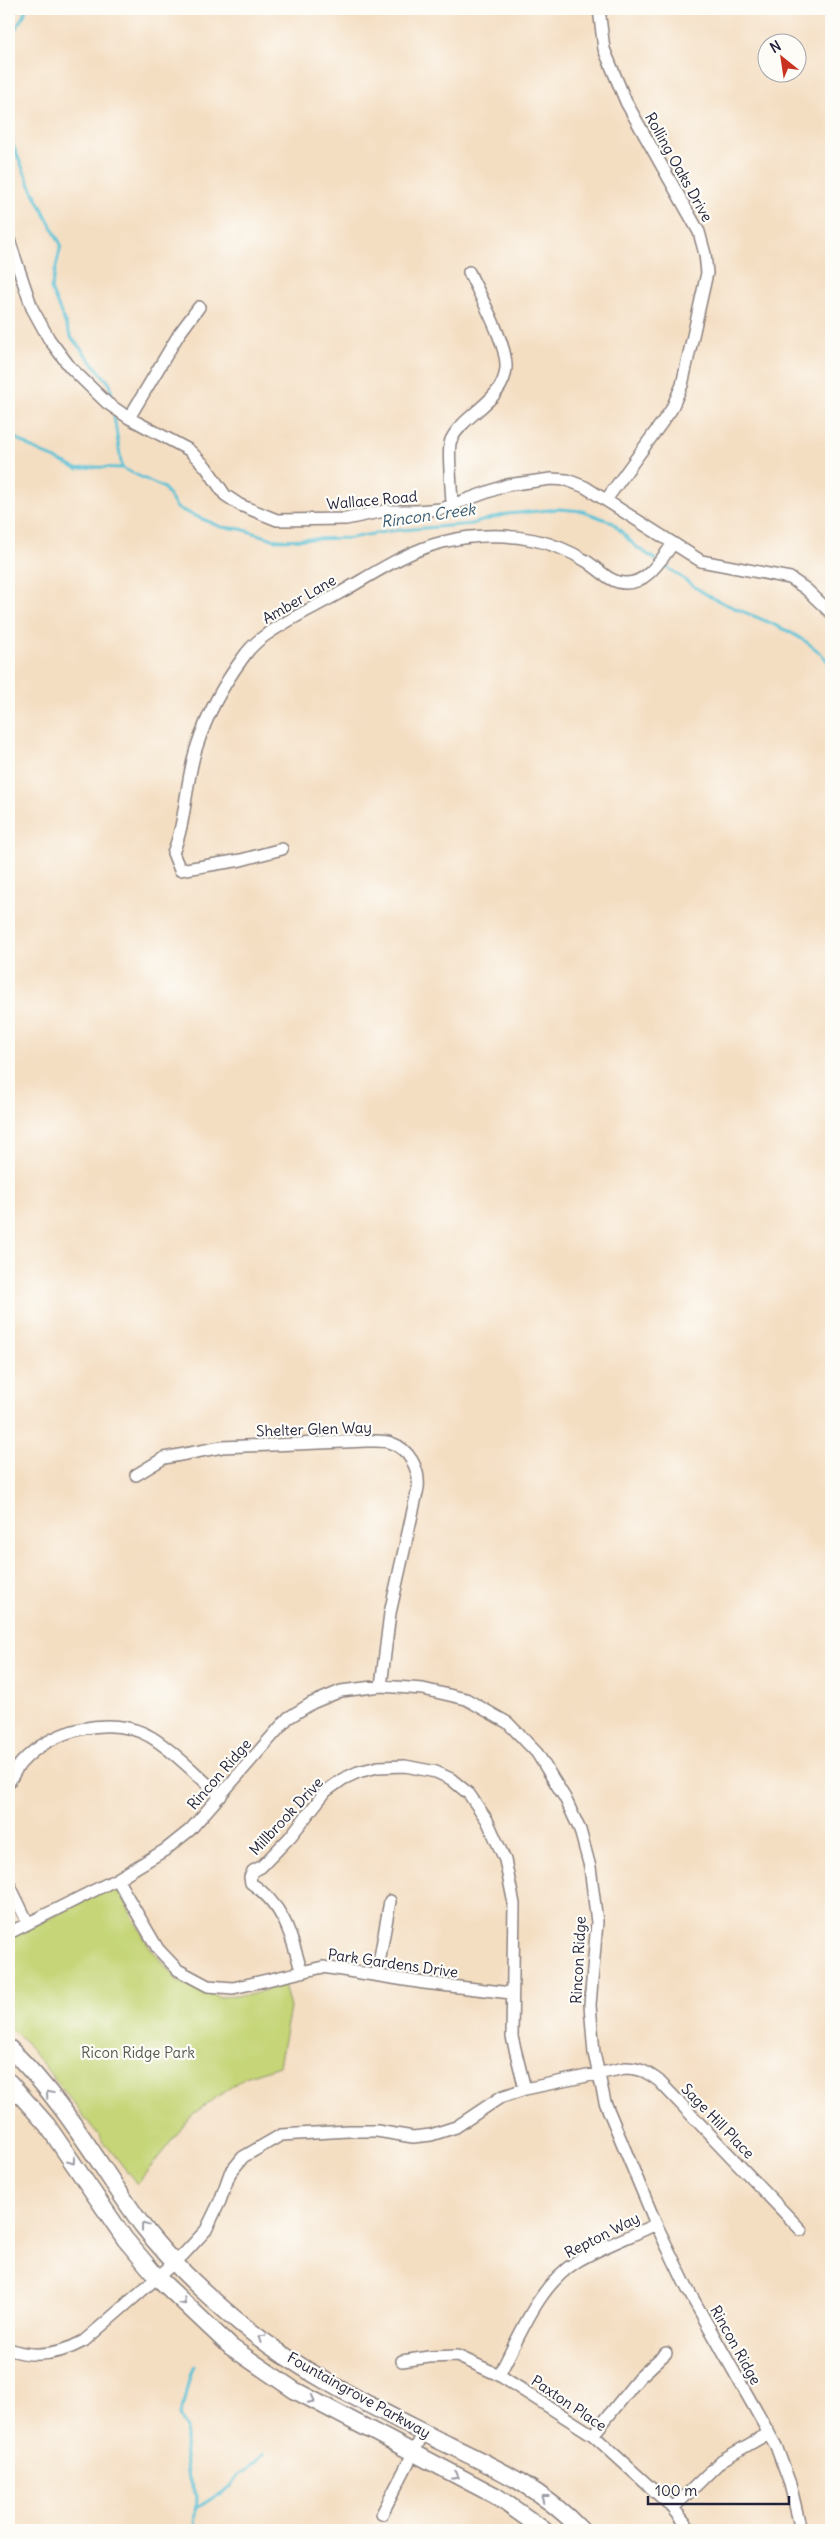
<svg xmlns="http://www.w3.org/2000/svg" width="840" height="2539" viewBox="0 0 840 2539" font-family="Delius,sans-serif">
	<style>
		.green { fill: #c5d577; stroke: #747c59 }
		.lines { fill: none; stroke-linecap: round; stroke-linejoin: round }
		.stream { stroke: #59c1d6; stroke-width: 3 }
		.street-casing { stroke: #8b807e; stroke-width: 14 }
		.secondary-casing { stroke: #8b807e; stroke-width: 19 }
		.street { stroke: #fff; stroke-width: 11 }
		.secondary { stroke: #fff; stroke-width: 16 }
		.oneway { stroke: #9c9ca7 }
		.labels { text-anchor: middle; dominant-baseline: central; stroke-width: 4.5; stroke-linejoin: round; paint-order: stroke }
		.street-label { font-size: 15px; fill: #22223b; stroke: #fdfcf7 }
		.park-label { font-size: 15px; fill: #53584d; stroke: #fdfcf7 }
		.water-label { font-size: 16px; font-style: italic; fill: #355a71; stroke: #fdfcf7 }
	</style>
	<rect width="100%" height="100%" fill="#fdfcf7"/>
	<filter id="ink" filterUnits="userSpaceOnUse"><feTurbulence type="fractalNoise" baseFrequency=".02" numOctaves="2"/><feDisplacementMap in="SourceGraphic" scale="10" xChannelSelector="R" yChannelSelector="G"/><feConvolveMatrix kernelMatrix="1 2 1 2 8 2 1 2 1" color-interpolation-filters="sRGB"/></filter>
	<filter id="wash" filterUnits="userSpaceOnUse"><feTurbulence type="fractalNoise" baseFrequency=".0096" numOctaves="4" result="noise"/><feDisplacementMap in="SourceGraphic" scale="20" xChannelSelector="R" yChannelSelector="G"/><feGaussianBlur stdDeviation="1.12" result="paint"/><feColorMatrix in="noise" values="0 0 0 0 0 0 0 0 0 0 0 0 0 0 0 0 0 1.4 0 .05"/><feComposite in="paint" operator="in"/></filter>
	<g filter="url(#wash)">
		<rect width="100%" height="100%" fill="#f4dec2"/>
		<path class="green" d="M116 1885 148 1945 178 1981 220 1997 250 1995 284 1984 290 2008 279 2066 245 2077 193 2114 137 2184 23 2039 9 2027V1939Z"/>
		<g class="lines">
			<path class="stream" d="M9 39 24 15 26 9
				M9 136 29 183 61 245 51 289 71 337 110 384 112 397
				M114 416 122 468
				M9 434 34 449 77 469 94 467 122 468 164 488 177 508 221 527 241 529 276 540 350 538 390 531 471 524 507 514 560 509 582 511 612 522 635 546 656 560
				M662 564C678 574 693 587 709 596 747 617 808 630 831 666
				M194 2366C186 2382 186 2399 180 2415L186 2428 184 2449 188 2479 197 2496 195 2530
				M197 2508 231 2486 238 2475 249 2469 264 2454"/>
		</g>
	</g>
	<g filter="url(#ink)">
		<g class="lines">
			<defs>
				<path id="street" d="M599 9 604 49 626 102 699 232 705 254 707 273 682 385 671 410 606 500
					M9 240 32 308 49 339 70 367 107 403 129 418 189 450 206 467 225 495 240 505 277 520 346 519 384 511H417L441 509 507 485 551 479 567 480 585 487 701 561 790 578 806 589 831 613
					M129 418 179 334 199 307
					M452 505C452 493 447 448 451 440 464 413 504 401 506 368 508 345 479 294 469 272
					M282 849 241 860 180 870 173 853C187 818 185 781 197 746 207 715 223 685 242 659 248 650 255 643 263 637 286 620 313 608 338 594 372 575 406 551 443 542 472 535 505 534 534 540 553 544 570 551 586 561 599 569 610 583 625 583 647 584 661 559 673 544
					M136 1475 164 1458 222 1447 367 1441C375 1441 385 1440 391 1443 409 1449 420 1469 418 1488L390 1613 381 1686
					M9 1782C13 1776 16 1768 21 1763 51 1729 111 1714 151 1737 177 1753 197 1776 221 1796
					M117 1879 158 1949 178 1970 208 1986 233 1988 323 1967 424 1983 511 1993
					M9 1884 28 1923
					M9 1933 117 1879 165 1850 190 1830 288 1718 312 1703 341 1691 381 1686 423 1689 466 1699 508 1723 537 1753 565 1798 580 1830 590 1867 597 1922 590 2005 594 2053 605 2102 656 2224 688 2290 776 2446 790 2484 801 2530
					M301 1970C291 1935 284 1905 251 1883L250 1877 253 1871 261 1867 290 1837 326 1791 343 1779 358 1772 378 1767 405 1766 436 1772 451 1779 469 1794 487 1820 505 1860 514 1904 512 2037 525 2089
					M377 1974 390 1901
					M9 2349C35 2359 60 2354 84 2341L183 2255 206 2230 220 2201 230 2173 243 2157 281 2135 348 2131H377L413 2137 431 2135 456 2127 501 2097 525 2089 625 2068C640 2068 647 2072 659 2081L801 2230
					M402 2361 429 2357 457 2356 499 2375 593 2435 673 2508 691 2530
					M499 2375C520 2336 538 2286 576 2262 601 2247 630 2237 656 2224
					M593 2435 639 2378 666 2353
					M673 2508 722 2460 769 2433
					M382 2514 424 2432"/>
				<path id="secondary" d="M9 2048C63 2099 99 2165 142 2225 171 2263 208 2297 245 2327 302 2373 371 2406 436 2439 488 2464 541 2487 581 2530
					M9 2082 47 2125 125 2239 157 2277 231 2347 294 2390 496 2496 544 2530"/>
			</defs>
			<use href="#street" class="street-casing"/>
			<use href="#secondary" class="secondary-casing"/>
			<use href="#street" class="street"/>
			<use href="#secondary" class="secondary"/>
		</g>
		<defs><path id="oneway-chevron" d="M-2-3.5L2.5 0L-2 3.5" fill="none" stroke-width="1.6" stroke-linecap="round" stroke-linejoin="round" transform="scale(1.25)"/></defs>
		<g class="oneway">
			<use href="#oneway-chevron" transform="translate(49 2094) rotate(-130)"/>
			<use href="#oneway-chevron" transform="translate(72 2161) rotate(55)"/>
			<use href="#oneway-chevron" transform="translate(144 2226) rotate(-127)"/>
			<use href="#oneway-chevron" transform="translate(183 2302) rotate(45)"/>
			<use href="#oneway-chevron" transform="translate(261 2338) rotate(-146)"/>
			<use href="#oneway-chevron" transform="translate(312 2400) rotate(28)"/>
			<use href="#oneway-chevron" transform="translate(456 2476) rotate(27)"/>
			<use href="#oneway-chevron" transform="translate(544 2498) rotate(-143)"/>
		</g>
	</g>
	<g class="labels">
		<g class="street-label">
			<text transform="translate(679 167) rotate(61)">Rolling Oaks Drive</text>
			<text transform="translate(372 500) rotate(-5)">Wallace Road</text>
			<text transform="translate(299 599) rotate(-30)">Amber Lane</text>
			<text transform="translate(314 1429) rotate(-2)">Shelter Glen Way</text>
			<text transform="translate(219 1774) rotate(-49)">Rincon Ridge</text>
			<text transform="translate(286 1816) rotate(-47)">Millbrook Drive</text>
			<text transform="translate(578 1960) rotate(-87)">Rincon Ridge</text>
			<text transform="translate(393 1963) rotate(8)">Park Gardens Drive</text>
			<text transform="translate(718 2121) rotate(46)">Sage Hill Place</text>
			<text transform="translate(602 2235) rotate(-27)">Repton Way</text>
			<text transform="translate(736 2345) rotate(61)">Rincon Ridge</text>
			<text transform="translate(359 2395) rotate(29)">Fountaingrove Parkway</text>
			<text transform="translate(569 2403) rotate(34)">Paxton Place</text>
		</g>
		<g class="park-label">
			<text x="138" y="2052">Ricon Ridge Park</text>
		</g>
		<g class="water-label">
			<text transform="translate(428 515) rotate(-8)">Rincon Creek</text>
		</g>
	</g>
	<rect width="840" height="2539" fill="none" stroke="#fdfcf7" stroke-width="30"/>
	<g transform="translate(782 58) rotate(330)"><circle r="24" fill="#fdfcf7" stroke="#a5a5ac"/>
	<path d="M0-4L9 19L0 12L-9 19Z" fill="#c8321e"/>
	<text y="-8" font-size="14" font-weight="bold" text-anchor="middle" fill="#22223b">N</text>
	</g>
	<path d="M648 2496v8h141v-8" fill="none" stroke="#22223b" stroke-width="2.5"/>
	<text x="655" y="2496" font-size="15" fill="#22223b" stroke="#fdfcf7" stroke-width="4" paint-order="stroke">100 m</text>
</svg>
